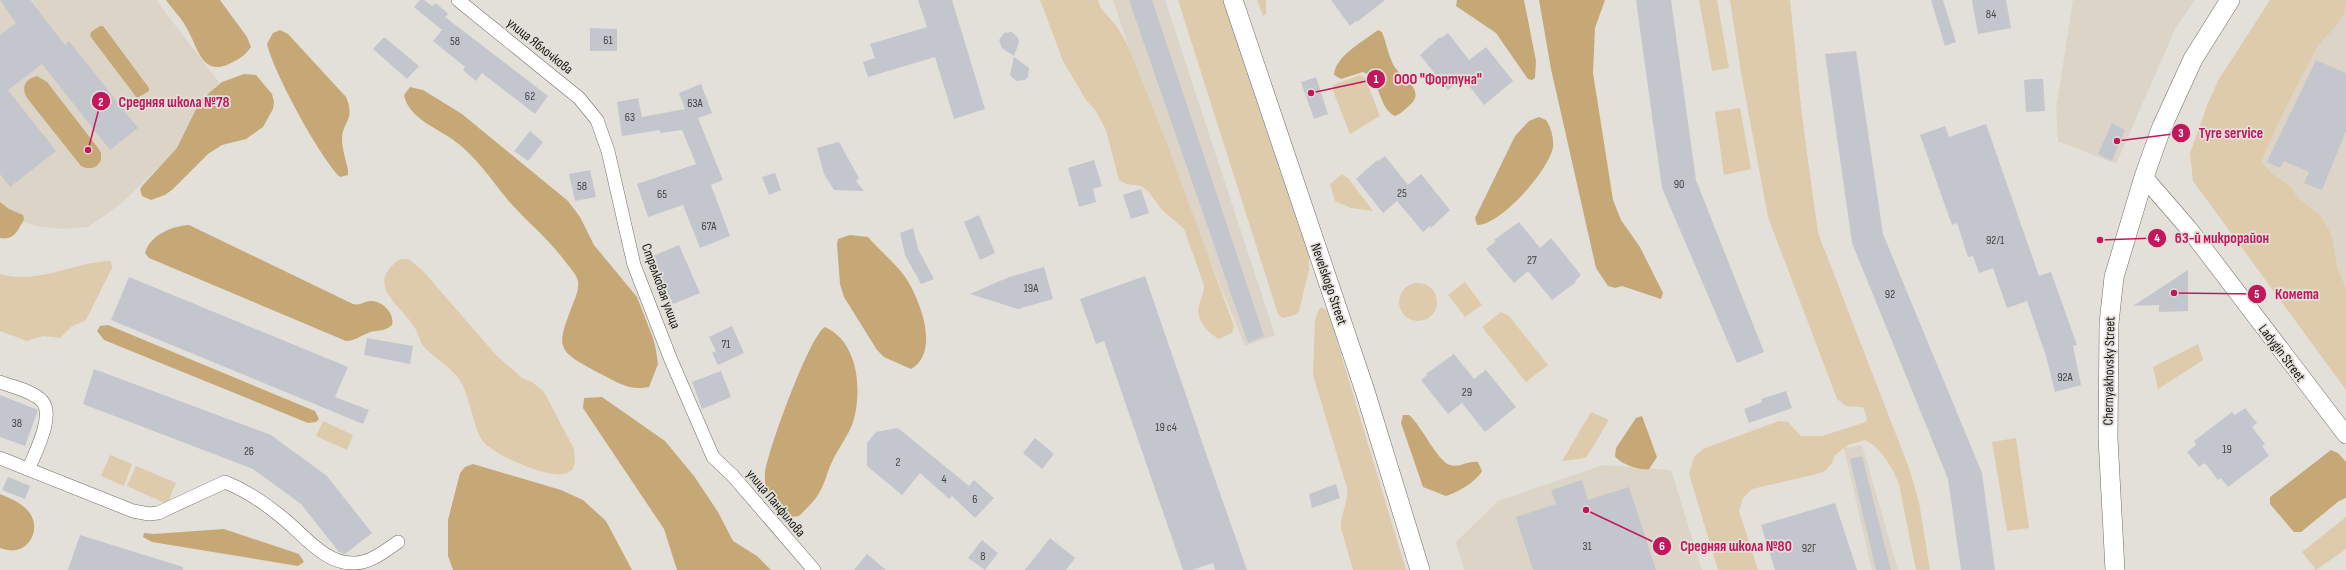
<svg xmlns="http://www.w3.org/2000/svg" width="2346" height="570" viewBox="0 0 2346 570" font-family="'Sofia Sans Condensed',sans-serif">
	<style>
		.built { fill: #dbd4c7 }
		.green { fill: #decbab }
		.forest { fill: #c5a875 }
		.building { fill: #c4c6cd }
		.lines { fill: none; stroke-linecap: round; stroke-linejoin: round }
		.minor-casing { stroke: #706d67; stroke-width: 14 }
		.tertiary-casing { stroke: #706d67; stroke-width: 18 }
		.secondary-casing { stroke: #706d67; stroke-width: 20 }
		.minor { stroke: #fff; stroke-width: 13 }
		.tertiary { stroke: #fff; stroke-width: 17 }
		.secondary { stroke: #fff; stroke-width: 19 }
		.labels { text-anchor: middle; dominant-baseline: central; stroke-width: 3.5; stroke-linejoin: round; paint-order: stroke }
		.number-label { font-size: 12px; fill: #434343 }
		.street-label { font-size: 14px; fill: #181715; stroke: #e3e0da }
		.leader { fill: none; stroke: #c2185b; stroke-width: 1.5 }
		.callout-dot { fill: #c2185b; stroke: #e3e0da; stroke-width: 1.5 }
		.mark-label { font-size: 12px; text-anchor: middle; font-weight: bold; fill: #fff }
		.callout-label { font-size: 15px; text-anchor: middle; font-weight: bold; fill: #c2185b; stroke: #e3e0da; stroke-width: 3.5; stroke-linejoin: round; paint-order: stroke }
	</style>
	<rect width="100%" height="100%" fill="#e3e0da"/>
	<path class="built" d="M0 0H156L230 97 122 203 88 227 61 229 37 226 10 219 0 238Z
		M1113 0H1165L1275 335 1245 346 1151 116Z
		M2073 0H2195L2176 27 2116 164 2058 141 2056 109Z
		M2346 0V317L2230 160Z
		M1862 445 1898 570H1872L1844 448Z
		M1603 465 1671 470 1702 570H1464L1456 542 1498 501Z"/>
	<path class="green" d="M1040 0H1098L1101 8 1118 28 1126 42 1161 128 1234 326 1232 333 1219 339C1208 333 1195 319 1199 306 1201 298 1204 293 1204 285L1184 229 1162 210 1148 191 1141 186 1126 184 1119 180 1106 130 1096 111 1086 100 1063 61Z
		M1178 0H1223L1288 186 1309 256V270L1299 311 1295 315 1282 318 1278 314Z
		M1257 0H1266V14L1263 16Z
		M1699 0H1717L1729 68 1712 71Z
		M1730 0H1790L1802 116 1818 233 1909 468 1919 502 1930 570H1916L1899 484C1893 469 1881 447 1865 440L1848 445 1835 455 1832 463 1825 471 1817 474 1752 489 1743 498 1739 511 1758 570H1718L1689 474 1694 457 1703 449 1779 421 1788 422 1801 436H1822L1866 422 1867 418 1863 407 1846 406 1837 399 1768 217 1741 73Z
		M2270 0H2346C2346 26 2325 32 2315 51 2307 65 2262 152 2262 163L2271 173 2289 185 2298 198 2319 214 2328 228 2333 242 2337 268 2346 288V390L2193 181 2190 153 2208 103 2219 79Z
		M1360 75 1365 77 1380 116 1350 134 1333 91V85Z
		M1740 108 1751 169 1724 175 1715 112Z
		M1342 174 1348 178 1373 211 1351 208 1335 201 1330 184Z
		M400 259H409L423 271 496 355 522 378 532 382 544 392 574 449 575 463 572 470C569 472 566 474 563 474 547 478 487 453 480 437 472 420 468 388 456 375 447 365 435 358 426 349 420 343 419 335 415 328 401 304 363 286 400 259Z
		M111 261 112 268 86 320 71 327 60 338 43 336 27 341 0 331V274C38 285 73 262 111 261Z
		M1465 282 1482 305 1465 317 1448 295Z
		M1399 302a19 19 0 1 1 38 0a19 19 0 1 1-38 0Z
		M1322 307 1328 311 1406 570H1353L1341 528C1340 514 1349 502 1347 488L1313 375 1315 320 1319 309Z
		M1501 312 1509 316 1548 365 1526 382 1482 327Z
		M2198 344 2203 360 2158 389 2153 367Z
		M1591 412 1609 420 1586 458 1562 461Z
		M323 421 353 435 347 450 316 436Z
		M2016 438 2029 528 2007 531 1992 442Z
		M110 455 132 464 124 486 101 476Z
		M136 466 176 483 167 504 127 486Z
		M2346 517V549L2316 570 2302 552Z"/>
	<path class="forest" d="M166 0H220L247 37 251 47C245 56 239 59 229 64 201 77 198 46 186 27 181 17 172 9 166 0Z
		M1457 0H1524L1536 61 1535 78 1532 80 1528 79 1496 33 1456 6Z
		M1539 0H1605L1595 28 1593 73 1613 200 1621 220 1640 247 1663 293 1661 299 1622 286 1615 288 1608 286 1596 268 1551 69Z
		M100 26H103L149 88V91L137 98 90 36 91 32Z
		M280 30 288 34 346 97C356 121 342 121 342 139 342 149 346 160 348 170V175L340 177C320 158 273 71 267 44L273 33Z
		M1378 30 1382 32C1386 42 1388 53 1392 62 1397 77 1428 88 1410 105 1405 109 1401 114 1395 116 1377 107 1383 82 1363 72L1341 79 1334 75C1335 56 1364 41 1378 30Z
		M244 74 256 75 272 94 274 102 273 109 263 127 246 139 222 145 208 154 173 189 165 195 151 200 142 196 140 189 143 185 177 148 200 101 222 82Z
		M37 76 47 82 98 148 101 153V160C96 169 90 170 81 166L27 98C21 87 25 79 37 76Z
		M410 87 423 90 462 114 568 201 580 217 594 245 637 297 653 338 656 350 658 364 649 387C630 391 618 383 601 374 554 349 556 349 574 301 577 294 579 288 578 281 576 273 569 267 564 260 548 238 525 220 507 199 489 177 475 155 452 139 436 128 408 117 404 95Z
		M1539 117 1546 120C1551 127 1554 139 1553 147 1550 169 1500 226 1477 225L1475 218 1515 136 1529 121Z
		M0 202 9 209 23 215 24 219C19 229 14 241 0 238Z
		M189 225 353 304C361 306 364 301 371 301 383 301 395 314 392 325 383 333 377 329 368 333 360 336 355 341 346 341L149 258 145 253C150 235 172 226 189 225Z
		M850 235 868 237C881 252 899 266 909 283 922 306 939 353 911 369L884 357 877 350 844 297 840 284 837 244 838 239Z
		M108 325 315 411 319 419 316 422 308 423 104 340 97 331 100 326Z
		M825 327C858 342 862 388 854 419 850 434 838 448 832 462 827 472 825 484 819 493 814 502 806 509 799 516 775 522 763 493 765 473 767 453 810 334 825 327Z
		M602 397 665 441 694 476 718 512 733 541 757 556 771 570H677L664 529 583 408 584 398Z
		M1403 415H1409C1422 426 1437 461 1450 465 1460 468 1468 460 1478 462L1482 471C1476 482 1458 492 1446 496L1423 487 1401 423Z
		M1642 416 1657 457 1649 469C1642 471 1619 464 1615 456L1616 448 1636 418Z
		M2331 450 2338 453 2346 462V498L2339 501 2301 532H2294L2270 504V497Z
		M473 464 561 490 583 500 606 521 632 570H453L448 556V520L460 473 465 467Z
		M0 494C10 498 22 503 29 512 43 530 27 559 0 548Z
		M224 529 299 554 304 562 298 566 152 542 143 537 144 533 154 534Z"/>
	<path class="building" d="M0 0H30L65 45 69 41 138 128 110 150 42 64 8 90 56 151 10 187 0 174V35L16 23Z
		M420 0H424L432 6 436 3 448 14 445 17 548 96 535 114 482 73 476 81 463 70 465 67 433 41 442 30 414 7Z
		M918 0H952L985 109 954 119 935 57 868 77 863 62 875 58 870 44 927 27Z
		M1129 0H1152L1264 336 1248 343Z
		M1331 0H1385L1357 22 1356 21 1350 26Z
		M1636 0H1671L1696 180 1764 352 1737 363 1662 188Z
		M1931 0H1943L1956 42 1945 46Z
		M1972 0H2006L2011 28 1978 34Z
		M590 28 617 29V51H590Z
		M1012 32 1018 38 1019 42 1014 56 1002 48 999 40 1004 33Z
		M1448 33 1469 60 1486 47 1513 81 1484 105 1463 78 1448 90 1420 55 1440 37 1441 38Z
		M384 37 419 66 407 79 373 49Z
		M1856 51 1883 234 1982 473 1995 570H1961L1948 479 1852 243 1825 54Z
		M1014 57 1029 68 1028 77 1025 80 1016 81 1010 75Z
		M2316 60 2346 73V131L2322 190 2304 183 2309 172 2284 161 2280 168 2267 162Z
		M1316 77 1328 114 1314 119 1301 82Z
		M2033 79H2043L2045 111 2026 112 2024 80Z
		M701 84 712 113 698 118 723 180 711 185 730 236 700 248 683 205 648 217 637 184 696 164 682 130 660 133V130L622 136 617 102 638 98 642 117 685 109 679 93Z
		M2112 123 2125 130 2112 161 2098 154Z
		M1986 124 2039 276 2051 272 2077 345 2073 346 2081 385 2055 392 2046 356 2027 301 2007 308 1993 268 1979 273 1973 256 1968 257 1957 223 1952 225 1920 135 1945 126 1949 137Z
		M530 131 543 142 528 161 514 151Z
		M839 142 859 178 856 181 864 191 834 190 824 174 817 148Z
		M1385 156 1408 185 1421 174 1450 210 1431 228 1430 226 1423 232 1397 201 1383 213 1356 179 1377 160 1378 161Z
		M1094 160 1102 186 1093 189 1096 202 1079 207 1068 168Z
		M590 170 596 197 575 201 569 174Z
		M775 173 781 190 769 195 762 177Z
		M1141 189 1149 213 1131 219 1123 195Z
		M979 215 995 253 980 260 964 222Z
		M1519 222 1540 248 1551 238 1581 275 1575 281 1576 282 1552 300 1528 271 1514 283 1486 249 1496 241 1494 240Z
		M913 228 918 249 934 279 921 284 905 255 900 233Z
		M679 245 700 293 673 304 660 273 655 275 648 258Z
		M1044 267 1053 299 1018 309 970 294 1009 277Z
		M2188 270V311L2159 312V305L2133 306Z
		M1145 276 1209 462 1247 570H1215L1213 563 1192 570H1183L1104 341 1096 344 1080 299Z
		M129 277 348 367 335 397 369 410 363 424 111 320Z
		M732 326 744 353 718 365 712 353 716 351 709 337Z
		M367 338 413 346 410 364 364 355Z
		M1454 354 1474 379 1486 370 1516 407 1485 432 1462 403 1448 414 1421 380 1427 375 1426 374Z
		M94 369 271 435 327 476 372 533 345 554 339 552 301 504 253 469 83 404Z
		M721 371 731 397 702 409 692 382Z
		M1786 391 1792 408 1749 423 1744 409 1762 402 1761 399Z
		M0 395 38 410 25 446 0 437Z
		M2245 408 2257 423 2252 427 2265 444 2262 446 2269 456 2228 487 2221 478 2218 480 2205 463 2199 467 2187 452 2196 445 2194 441 2232 412 2235 415Z
		M898 428 969 486 974 480 994 498 975 518 952 496 949 499 920 473 902 495 867 466V443L876 432Z
		M1035 438 1054 454 1042 469 1023 453Z
		M1862 456 1891 570H1876L1850 459Z
		M8 477 30 486 25 499 2 490Z
		M1582 480 1588 500 1629 487 1656 570H1533L1516 517 1556 504 1551 490Z
		M1336 484 1340 498 1312 508 1309 494Z
		M1835 503 1857 570H1775L1761 525Z
		M80 535 183 567V570H68Z
		M1050 538 1075 558 1066 570H1025Z
		M982 540 998 553 985 570 968 558Z
		M867 554 886 570H854Z"/>
	<g class="lines">
		<defs>
			<path id="minor" d="M458 0 579 98 597 120 608 151 634 265 671 360 713 457 733 476 814 570
				M0 382C13 387 33 391 42 401 55 415 35 453 29 468
				M0 458 133 511 149 514 158 513 225 482C245 490 262 501 279 515 302 532 324 565 355 563 370 563 385 551 398 542"/>
			<path id="tertiary" d="M2144 177 2189 229 2346 435"/>
			<path id="secondary" d="M1233 0 1365 391 1420 570
				M2115 570 2108 438 2109 323 2114 277 2144 177 2161 129 2193 59 2230 0"/>
		</defs>
		<use href="#minor" class="minor-casing"/>
		<use href="#tertiary" class="tertiary-casing"/>
		<use href="#secondary" class="secondary-casing"/>
		<use href="#minor" class="minor"/>
		<use href="#tertiary" class="tertiary"/>
		<use href="#secondary" class="secondary"/>
	</g>
	<g class="labels">
		<g class="number-label">
			<text x="1991" y="14">84</text>
			<text x="608" y="40">61</text>
			<text x="455" y="41">58</text>
			<text x="530" y="96">62</text>
			<text x="695" y="103">63А</text>
			<text x="630" y="117">63</text>
			<text x="1679" y="184">90</text>
			<text x="582" y="186">58</text>
			<text x="1402" y="193">25</text>
			<text x="662" y="194">65</text>
			<text x="709" y="226">67А</text>
			<text x="1995" y="240">92/1</text>
			<text x="1532" y="260">27</text>
			<text x="1031" y="288">19А</text>
			<text x="1890" y="294">92</text>
			<text x="726" y="344">71</text>
			<text x="2065" y="377">92А</text>
			<text x="1467" y="392">29</text>
			<text x="17" y="423">38</text>
			<text x="1166" y="427">19 с4</text>
			<text x="2227" y="449">19</text>
			<text x="249" y="451">26</text>
			<text x="898" y="462">2</text>
			<text x="944" y="479">4</text>
			<text x="975" y="499">6</text>
			<text x="1587" y="546">31</text>
			<text x="1809" y="548">92Г</text>
			<text x="983" y="556">8</text>
		</g>
		<g class="street-label">
			<text transform="translate(540 46) rotate(39)">улица Яблочкова</text>
			<text transform="translate(1329 284) rotate(71)">Nevelskogo Street</text>
			<text transform="translate(661 286) rotate(70)">Стрелковая улица</text>
			<text transform="translate(2282 353) rotate(53)">Ladygin Street</text>
			<text transform="translate(2109 371) rotate(-89)">Chernyakhovsky Street</text>
			<text transform="translate(776 503) rotate(50)">улица Панфилова</text>
		</g>
	</g>
	<path class="leader" d="M1311 93L1376 79M88 150L101 101M2117 141L2181 133M2100 240L2157 238M2174 293L2257 294M1586 510L1662 546"/>
	<g class="callout-dot">
		<circle cx="1311" cy="93" r="4"/>
		<circle cx="88" cy="150" r="4"/>
		<circle cx="2117" cy="141" r="4"/>
		<circle cx="2100" cy="240" r="4"/>
		<circle cx="2174" cy="293" r="4"/>
		<circle cx="1586" cy="510" r="4"/>
		<circle cx="1376" cy="79" r="10"/>
		<circle cx="101" cy="101" r="10"/>
		<circle cx="2181" cy="133" r="10"/>
		<circle cx="2157" cy="238" r="10"/>
		<circle cx="2257" cy="294" r="10"/>
		<circle cx="1662" cy="546" r="10"/>
	</g>
	<g class="mark-label">
		<text x="1376" y="83">1</text>
		<text x="101" y="106">2</text>
		<text x="2181" y="137">3</text>
		<text x="2157" y="242">4</text>
		<text x="2257" y="298">5</text>
		<text x="1662" y="550">6</text>
	</g>
	<g class="callout-label">
		<text x="1438" y="84">ООО "Фортуна"</text>
		<text x="174" y="107">Средняя школа №78</text>
		<text x="2231" y="138">Tyre service</text>
		<text x="2222" y="243">63-й микрорайон</text>
		<text x="2297" y="299">Комета</text>
		<text x="1736" y="551">Средняя школа №80</text>
	</g>
</svg>
